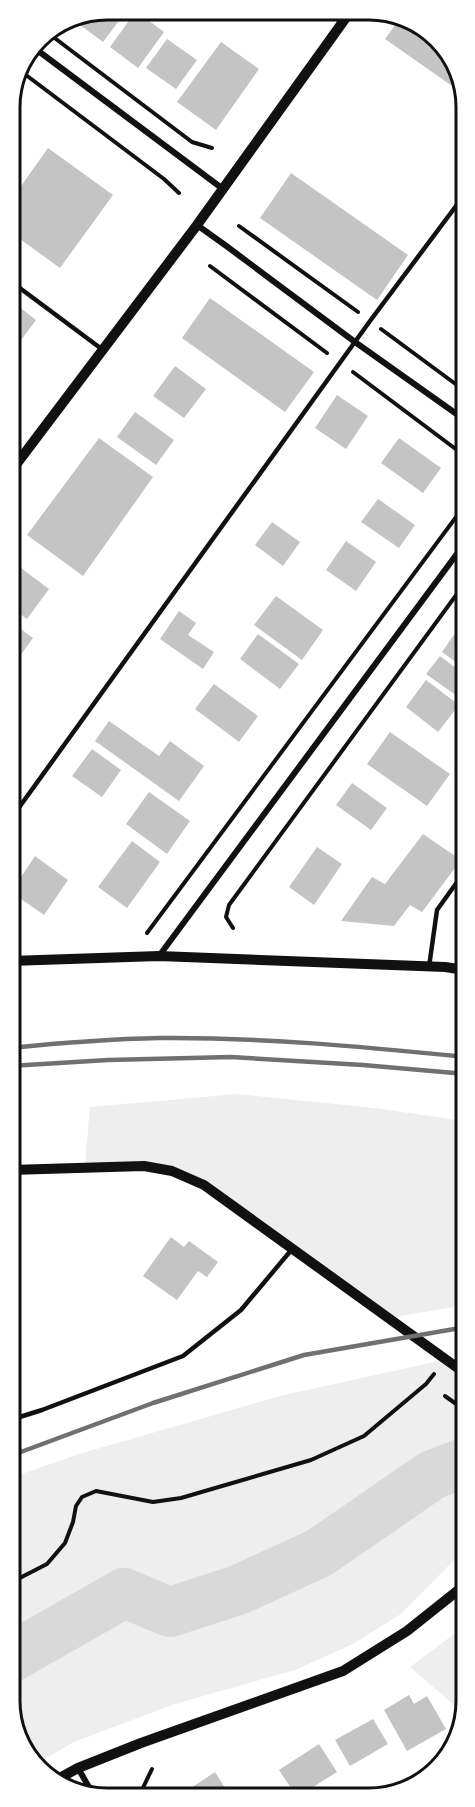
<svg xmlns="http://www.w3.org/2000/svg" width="475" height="1807" viewBox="0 0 475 1807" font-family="'Source Sans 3',sans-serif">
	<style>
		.green { fill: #eee }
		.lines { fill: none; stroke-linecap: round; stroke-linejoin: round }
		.river { stroke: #d9d9d9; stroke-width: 50 }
		.building { fill: #c4c4c4 }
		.path { stroke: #111; stroke-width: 4 }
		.service { stroke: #111; stroke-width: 4.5 }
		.minor { stroke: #111; stroke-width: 6 }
		.tertiary { stroke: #111; stroke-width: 10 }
		.rail { stroke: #707070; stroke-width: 4.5 }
		.rim { fill: none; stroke: #111; stroke-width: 3 }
	</style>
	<rect width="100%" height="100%" fill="#fff"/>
	<path class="green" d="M237 1094 374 1108 466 1121V1305L395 1317 172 1168 85 1165 90 1107Z
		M439 1361 466 1379V1548L401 1614 353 1644 295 1670 175 1704 74 1742 34 1765 10 1713V1478L79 1454 280 1396Z
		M466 1625V1706L463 1713 410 1667Z"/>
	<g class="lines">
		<path class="river" d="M10 1658 124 1593 170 1612 238 1590 319 1553 432 1475 466 1462"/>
	</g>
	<path class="building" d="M107 9H128L103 42 76 22Z
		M136 11 164 32 138 68 110 47Z
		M401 17 442 42 465 95 385 39Z
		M167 39 197 60 176 89 146 68Z
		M221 42 259 69 216 130 177 102Z
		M48 148 113 195 60 268 9 231V203Z
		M291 173 408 255 377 300 260 218Z
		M210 298 314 372 285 412 182 338Z
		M9 299 36 320 13 351 9 348Z
		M175 366 206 389 184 418 153 396Z
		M337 395 368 416 346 449 315 428Z
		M135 412 174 440 156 465 117 437Z
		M99 438 153 477 83 576 27 535Z
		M399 438 441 468 423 493 381 463Z
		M378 499 415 525 399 548 361 522Z
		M272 522 300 542 283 566 255 545Z
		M346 541 376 562 356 591 326 570Z
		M17 565 49 589 27 619 9 606V575Z
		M276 596 323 630 302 660 254 625Z
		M179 611 196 623 188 635 214 652 203 669 160 639Z
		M9 620 33 638 9 671Z
		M458 629 465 634V669L442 652Z
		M258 634 299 664 280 689 240 659Z
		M440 656 465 675V686L457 696 426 674Z
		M426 680 459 705 438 732 406 707Z
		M214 684 258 716 239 742 195 709Z
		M109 721 159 756 170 741 204 766 179 801 95 741Z
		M390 732 450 774 427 806 367 764Z
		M92 749 121 770 102 797 72 776Z
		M352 783 387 808 371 830 336 805Z
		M149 792 190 821 167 854 126 824Z
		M423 834 461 860 422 912 410 905 394 926 341 921 372 877 385 884Z
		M132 841 160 862 127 908 98 887Z
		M317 847 342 864 314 905 289 887Z
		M35 856 68 880 44 915 11 892Z
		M465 897V922L457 921 460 905Z
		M171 1237 184 1247 189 1241 218 1262 207 1277 198 1271 177 1300 143 1276Z
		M10 1240H17L18 1274H10Z
		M409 1695 414 1704 427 1696 446 1729 407 1751 384 1710Z
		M373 1719 388 1744 350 1766 335 1740Z
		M319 1744 337 1772 297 1797 279 1770Z
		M215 1772 231 1797 179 1796Z"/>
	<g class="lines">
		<path class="path" d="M48 33 192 142 212 148
			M22 72 164 179 179 193
			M239 226 358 312
			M210 266 327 353
			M381 329 465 391
			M353 372 465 456
			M233 928 226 917 229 905 465 583
			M147 933 465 505
			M445 1396 466 1411
			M10 1583 47 1564 65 1543 73 1522 76 1506 82 1497 96 1491 153 1502 181 1498 311 1460 364 1436 426 1384 434 1374
			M139 1796 152 1769"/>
		<path class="service" d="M327 11 342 23
			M9 280 103 350
			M10 820 370 321 465 194
			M429 967 437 910 465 871
			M10 1420 42 1410 183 1356 241 1310 293 1248"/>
		<path class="minor" d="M33 47 223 189
			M197 225 225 245 355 342 465 420
			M159 956 465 543
			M78 1768 94 1796"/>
		<path class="tertiary" d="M9 474 197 225 350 12
			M10 961 159 956 445 967 465 970
			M10 1170 144 1166 172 1171 204 1185 466 1374
			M58 1779 78 1768 141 1743 343 1671 407 1631 466 1584"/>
		<path class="rail" d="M10 1048C59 1043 110 1039 160 1038 262 1037 364 1047 466 1057
			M10 1066 108 1060 231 1057 363 1065 466 1074
			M10 1456 153 1403 304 1355 466 1327"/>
	</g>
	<path d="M0 0H475V1807H0ZM107 20H369A87 87 0 0 1 456 107V1701A87 87 0 0 1 369 1788H107A87 87 0 0 1 20 1701V107A87 87 0 0 1 107 20Z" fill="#fff" fill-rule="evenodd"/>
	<path class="rim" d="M107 20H369A87 87 0 0 1 456 107V1701A87 87 0 0 1 369 1788H107A87 87 0 0 1 20 1701V107A87 87 0 0 1 107 20Z"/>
</svg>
